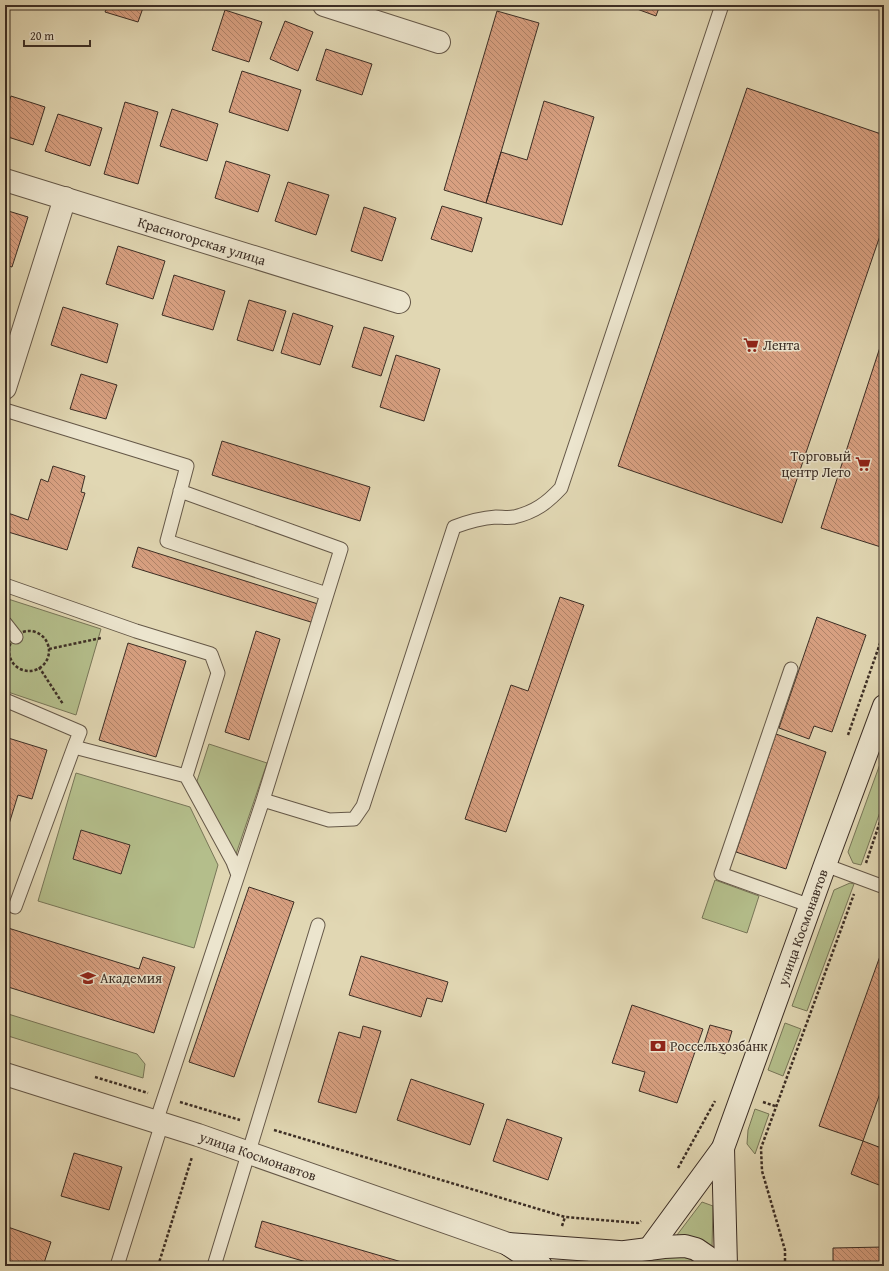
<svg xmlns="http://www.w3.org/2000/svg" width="889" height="1271" viewBox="0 0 889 1271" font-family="'Gentium Book Plus',serif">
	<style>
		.green { fill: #b4be8b; stroke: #787658 }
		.building { fill: url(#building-back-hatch); stroke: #3c2e25 }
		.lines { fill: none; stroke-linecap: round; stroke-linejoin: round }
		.lane-casing { stroke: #655848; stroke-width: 15 }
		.street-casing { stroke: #655848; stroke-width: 24 }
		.secondary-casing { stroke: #3c2e25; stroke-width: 24 }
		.path { stroke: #3c2e25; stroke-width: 2.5; stroke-dasharray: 3 2; stroke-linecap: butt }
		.lane { stroke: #ece5ce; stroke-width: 13 }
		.street { stroke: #ece5ce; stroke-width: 22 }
		.secondary { stroke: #ece5ce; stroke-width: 22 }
		.labels { text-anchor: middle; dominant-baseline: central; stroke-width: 3; stroke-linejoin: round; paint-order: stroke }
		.street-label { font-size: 14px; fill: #3c2e25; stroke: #ece5ce }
		.poi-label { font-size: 14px; fill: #3c2e25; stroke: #ece5ce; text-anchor: start }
	</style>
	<defs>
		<pattern id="building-back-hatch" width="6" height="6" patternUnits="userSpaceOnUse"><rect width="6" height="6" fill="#d8a081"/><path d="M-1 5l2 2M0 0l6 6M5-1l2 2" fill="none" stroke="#b08369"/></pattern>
	</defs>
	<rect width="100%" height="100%" fill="#e1d7b3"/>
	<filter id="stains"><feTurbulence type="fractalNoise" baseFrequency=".005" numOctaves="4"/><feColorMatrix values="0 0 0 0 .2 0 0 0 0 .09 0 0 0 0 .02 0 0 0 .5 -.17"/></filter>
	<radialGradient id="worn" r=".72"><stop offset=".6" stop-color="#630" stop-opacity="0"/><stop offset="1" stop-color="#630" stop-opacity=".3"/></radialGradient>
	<path class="green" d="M5 598 101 629 76 715 5 691Z
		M209 744 267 763 235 857 197 781Z
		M884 753V801L861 865 853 863 848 852Z
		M76 773 190 807 218 865 194 948 38 901Z
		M715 880 759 896 747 933 702 918Z
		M850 883 854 884 807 1011 792 1006 834 890Z
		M5 1013 137 1054 145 1064 143 1078 5 1035Z
		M785 1023 801 1029 783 1076 768 1070Z
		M755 1109 769 1114 755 1154 747 1144 748 1130Z
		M702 1202 713 1206 712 1248 677 1235Z
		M650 1256C673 1256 682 1253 703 1266H628Z"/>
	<path class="building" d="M108 5H144L138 22 105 12Z
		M626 5H660L656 16Z
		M225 10 262 22 249 62 212 50Z
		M497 11 539 23 486 203 444 190Z
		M285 21 313 32 298 71 270 59Z
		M326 49 372 64 362 95 316 80Z
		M242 71 301 90 288 131 229 112Z
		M747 88 884 135V224L782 523 618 466Z
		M11 96 45 107 33 145 5 136V115Z
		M544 101 594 117 562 225 486 203 501 152 527 160Z
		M125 102 158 112 138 184 104 174Z
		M172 109 218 124 207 161 160 146Z
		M58 114 102 128 90 166 45 151Z
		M226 161 270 175 258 212 215 198Z
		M288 182 329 195 316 235 275 221Z
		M442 206 482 218 472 252 431 239Z
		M364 207 396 218 382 261 351 251Z
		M5 210 28 217 12 267 5 265Z
		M118 246 165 261 153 299 106 284Z
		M174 275 225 291 213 330 162 315Z
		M249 300 286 311 273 351 237 340Z
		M63 307 118 324 107 363 51 345Z
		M293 313 333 326 320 365 281 353Z
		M364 327 394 336 381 376 352 367Z
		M884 335V548L821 528Z
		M396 355 440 369 424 421 380 407Z
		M81 374 117 385 106 419 70 409Z
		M222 441 370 487 360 521 212 475Z
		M53 466 85 476 81 492 85 493 67 550 5 531V512L28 520 41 479 48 482Z
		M138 547 318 604 314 623 132 567Z
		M560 597 584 605 506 832 465 819 511 685 528 691Z
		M817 617 866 635 832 732 814 726 809 739 779 728Z
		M256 631 280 639 249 740 225 732Z
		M128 643 186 661 156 757 99 740Z
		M776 734 826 752 786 869 736 852Z
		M5 737 47 750 32 799 18 795 5 837Z
		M81 830 130 845 121 874 73 859Z
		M249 887 294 902 234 1077 189 1062Z
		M5 927 139 969 143 957 175 967 154 1033 5 986Z
		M884 945V1082L863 1141 819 1126Z
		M361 956 448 982 442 1002 427 998 421 1017 349 995Z
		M632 1005 703 1029 677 1103 639 1091 645 1072 612 1063Z
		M710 1025 732 1031 725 1054 703 1047Z
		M363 1026 381 1031 356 1113 318 1102 339 1032 360 1038Z
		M411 1079 484 1104 470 1145 397 1120Z
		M507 1119 562 1138 548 1180 493 1161Z
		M5 1123 9 1124 5 1139Z
		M863 1141 884 1149V1187L851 1174Z
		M74 1153 122 1167 109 1210 61 1196Z
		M262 1221 412 1265 320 1266 255 1247Z
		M5 1226 51 1242 43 1266H5Z
		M884 1247V1266H833V1248Z"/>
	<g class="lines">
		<defs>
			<path id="lane" d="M5 410 187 466 167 541 327 594
				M5 585 136 631 211 654 218 673 186 776 74 747
				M5 623 16 637
				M791 669 721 874 811 906
				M5 700 80 732 74 747 15 907
				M186 776 233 862 238 875
				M263 800 329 820 354 819 363 806 454 527C467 522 481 518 496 517 502 517 508 518 514 517 535 512 547 503 561 488L722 5
				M825 865 884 887
				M156 1122 263 800 341 549 180 491
				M117 1266 162 1123
				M214 1266 318 925"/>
			<g id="street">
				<path d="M324 5 439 42"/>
				<path id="s1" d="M5 180 399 302"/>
				<path d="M5 388 65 198"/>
				<path id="s2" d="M5 1074 198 1135 508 1244"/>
			</g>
			<g id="secondary">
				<path d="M723 1148 726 1266"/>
				<path d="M508 1244 619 1252"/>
				<path d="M509 1245 541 1266"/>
				<path id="s3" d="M649 1249 723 1148 825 865 884 706"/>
				<path d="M598 1266 600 1261 625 1252 664 1247 685 1246 696 1249 715 1262 717 1266"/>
			</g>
		</defs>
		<use href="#lane" class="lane-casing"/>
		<use href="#street" class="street-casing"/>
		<use href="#secondary" class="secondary-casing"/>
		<path class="path" d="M9 651a20 20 0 1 1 40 0a20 20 0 1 1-40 0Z
			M49 649 101 638
			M5 657 10 655
			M39 667 63 704
			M848 735 884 632
			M866 863 884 810
			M95 1077 148 1093
			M180 1102 240 1120
			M763 1102 775 1106
			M274 1130 565 1217 638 1223 641 1221
			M678 1168 715 1101
			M562 1226 565 1217
			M158 1266 192 1157
			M785 1266V1250L762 1171 761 1148 854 894"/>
		<use href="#lane" class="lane"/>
		<use href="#street" class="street"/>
		<use href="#secondary" class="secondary"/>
	</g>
	<defs>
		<symbol id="supermarket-bare" viewBox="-9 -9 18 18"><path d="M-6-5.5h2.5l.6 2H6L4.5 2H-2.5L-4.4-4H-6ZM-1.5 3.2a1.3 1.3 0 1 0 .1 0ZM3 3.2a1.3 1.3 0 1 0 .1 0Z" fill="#8f2418" stroke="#ece5ce" stroke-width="2.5" paint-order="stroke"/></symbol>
		<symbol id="school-bare" viewBox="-9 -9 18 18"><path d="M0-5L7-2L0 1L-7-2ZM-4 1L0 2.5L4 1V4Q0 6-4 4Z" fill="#8f2418" stroke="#ece5ce" stroke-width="2.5" paint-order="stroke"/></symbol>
		<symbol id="bank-bare" viewBox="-9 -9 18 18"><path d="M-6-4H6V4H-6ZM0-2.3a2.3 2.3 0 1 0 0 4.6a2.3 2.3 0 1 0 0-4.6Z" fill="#8f2418" stroke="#ece5ce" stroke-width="2.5" paint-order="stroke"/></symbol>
	</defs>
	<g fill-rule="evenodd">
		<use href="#supermarket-bare" x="740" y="334" width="22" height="22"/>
		<use href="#supermarket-bare" x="852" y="453" width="22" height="22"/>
		<use href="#school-bare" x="77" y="967" width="22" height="22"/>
		<use href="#bank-bare" x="647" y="1035" width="22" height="22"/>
	</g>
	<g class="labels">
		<g class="street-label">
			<text stroke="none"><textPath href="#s1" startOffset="206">Красногорская улица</textPath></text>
			<text stroke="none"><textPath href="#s3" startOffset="360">улица Космонавтов</textPath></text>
			<text stroke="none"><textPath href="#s2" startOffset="266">улица Космонавтов</textPath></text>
		</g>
		<g class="poi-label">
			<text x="763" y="345">Лента</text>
			<text x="851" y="456" text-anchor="end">Торговый<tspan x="851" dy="16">центр Лето</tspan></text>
			<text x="100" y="978">Академия</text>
			<text x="670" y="1046">Россельхозбанк</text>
		</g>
	</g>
	<rect width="889" height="1271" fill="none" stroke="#e1d7b3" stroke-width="20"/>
	<rect x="6" y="6" width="877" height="1259" fill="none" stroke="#3c2e25" stroke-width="2"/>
	<rect x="10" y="10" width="869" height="1251" fill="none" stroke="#3c2e25"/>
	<path d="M24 40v6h66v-6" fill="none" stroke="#3c2e25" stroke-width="2"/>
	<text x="30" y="40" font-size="12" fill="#3c2e25" stroke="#ece5ce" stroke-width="3" paint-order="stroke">20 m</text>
	<rect width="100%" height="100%" filter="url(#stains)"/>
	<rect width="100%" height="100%" fill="url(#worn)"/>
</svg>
